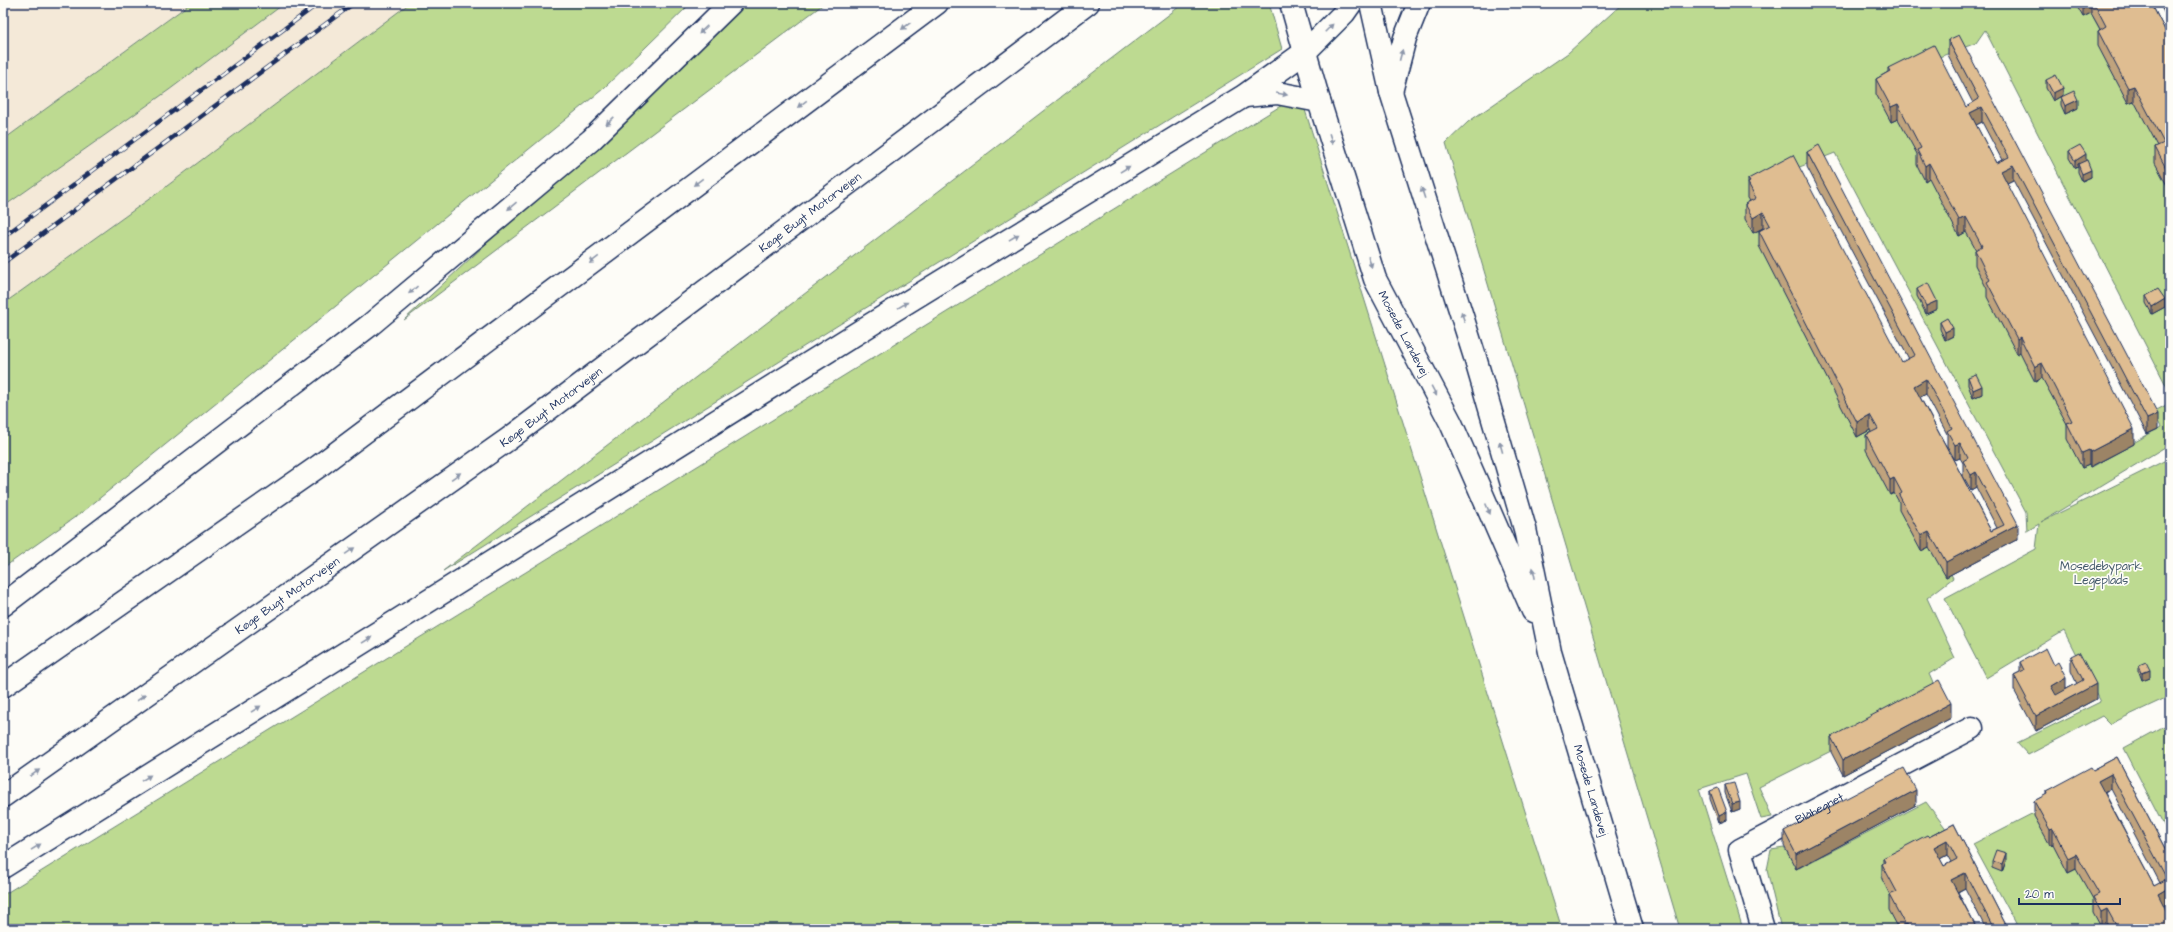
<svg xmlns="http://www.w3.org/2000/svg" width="2173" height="932" viewBox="0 0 2173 932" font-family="'Architects Daughter',sans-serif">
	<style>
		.built { fill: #f4e9d8 }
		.green { fill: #bdda91; stroke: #6c8478 }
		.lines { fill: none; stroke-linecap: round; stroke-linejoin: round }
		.street-casing { stroke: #1b2f5e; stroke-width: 25 }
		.secondary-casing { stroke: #1b2f5e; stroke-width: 25 }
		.highway-casing { stroke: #1b2f5e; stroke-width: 25 }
		.street { stroke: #fdfcf7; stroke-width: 22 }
		.secondary { stroke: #fdfcf7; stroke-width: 22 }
		.highway { stroke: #fdfcf7; stroke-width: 22 }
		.rail-casing { stroke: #1b2f5e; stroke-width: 4.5 }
		.rail { stroke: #fdfcf7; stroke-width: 3; stroke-dasharray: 9; stroke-linecap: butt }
		.wall { fill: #c0a37d; stroke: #1b2f5e; fill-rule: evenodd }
		.shaded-wall { fill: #9c8466; stroke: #1b2f5e }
		.building { fill: #dfbd91; stroke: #1b2f5e; fill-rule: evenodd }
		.oneway { fill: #8c96aa }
		.labels { text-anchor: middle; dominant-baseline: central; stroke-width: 3.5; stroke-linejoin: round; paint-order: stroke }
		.street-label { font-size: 12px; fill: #1b2f5e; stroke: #fdfcf7 }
		.park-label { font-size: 12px; fill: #445a6b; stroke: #fdfcf7 }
	</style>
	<rect width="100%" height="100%" fill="#fdfcf7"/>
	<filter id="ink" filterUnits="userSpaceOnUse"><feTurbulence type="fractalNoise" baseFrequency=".025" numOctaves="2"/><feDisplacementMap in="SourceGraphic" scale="8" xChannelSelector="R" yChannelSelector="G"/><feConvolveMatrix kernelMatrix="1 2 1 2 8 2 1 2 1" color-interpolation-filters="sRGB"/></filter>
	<g filter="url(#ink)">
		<path class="built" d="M3 3H191L3 140Z
			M285 3H411L159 192 3 304V207L169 90Z"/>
		<path class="green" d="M191 3H285L169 90 3 207V140Z
			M410 3H691L603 89 85 510 3 568V304L159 192Z
			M746 3H825L404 320Z
			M1184 3H1269L1282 49 443 571Z
			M1623 3H2086L2170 164V393L1985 30 1976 43 1934 59 1891 81 2092 467 2161 427 2153 412 2168 404 2170 408V444L2041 522 2170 458V696L2110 724 2102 716 2028 755 2017 743 2100 702 2064 631 1986 678 1945 598 2036 549 2039 524 2027 531 2026 512 1835 153 1792 170 1860 401 1953 578 1927 598 1955 658 1929 674 1939 697 1759 787 1772 817 1761 819 1746 774 1699 789 1743 929H1680L1446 143 1468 122 1568 53Z
			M1300 94 1562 929H3V895Z
			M2170 723V837L2124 748Z
			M1926 802 1953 838 1881 877 1909 929H1781L1767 870 1771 850 1784 848 1799 868Z
			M2045 807 2110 929H2019L1973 844Z"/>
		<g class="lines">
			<defs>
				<g id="street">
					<path id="s1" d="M1763 929 1740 850 1972 728"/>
				</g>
				<g id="secondary">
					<path id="s2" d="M1291 3 1319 101 1375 279 1451 423 1533 611"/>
					<path id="s3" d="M1371 3 1391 92 1474 354 1525 529 1550 652 1632 929"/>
				</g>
				<g id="highway">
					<path d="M1391 92 1405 38 1419 3"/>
					<path d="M1245 96 1277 93 1319 101"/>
					<path d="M3 605 370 325 591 140 731 3"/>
					<path d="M3 686 319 466 937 3"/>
					<path id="s4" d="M3 796 510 438 1088 3"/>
					<path d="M3 867 870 325 1244 96 1305 52 1344 13 1351 3"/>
				</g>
			</defs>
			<use href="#street" class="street-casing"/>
			<use href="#secondary" class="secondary-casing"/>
			<use href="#highway" class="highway-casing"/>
			<use href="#street" class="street"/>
			<use href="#secondary" class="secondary"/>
			<use href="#highway" class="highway"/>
			<defs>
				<path id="rail" d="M3 237 319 3
					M3 263 354 3"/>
			</defs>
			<use href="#rail" class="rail-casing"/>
			<use href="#rail" class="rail"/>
		</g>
		<path class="wall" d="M2075 3H2151L2170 40V191L2155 163V147L2158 146 2134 101 2128 103 2098 46V31L2100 29 2091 13 2083 17Z
			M2159 3H2170V24Z
			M1948 40 2158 429 2147 434 2013 180 2007 183 2134 444 2090 467 2089 465 2082 468 2067 439V424L2042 378 2035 382 2020 352 2017 354 1987 297V289L1975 265V250H1976L1966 232 1959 236 1929 178 1925 181 1917 165V154L1898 119 1891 122 1876 94V79L1888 72V68L1966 107 1973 103 1948 55ZM1982 122 2002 160 1996 163 1976 125Z
			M2046 80 2063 95 2053 101 2046 88Z
			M2061 97 2078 108 2065 114 2061 105Z
			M2069 151 2086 161 2091 177 2082 181 2078 172V167L2075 168 2069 158Z
			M1807 152 2018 539 1946 577 1929 547 1921 551 1899 510V502L1894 493 1890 495 1866 450V435L1871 432 1870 430 1857 437 1759 246V231L1764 229 1763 228 1753 233 1745 219V204L1750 201 1748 198V179L1902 362 1909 359 1807 167ZM1926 394 1947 434V446L1955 460 1960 458 1963 463V476L1971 490 1976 487 1997 528 1991 531 1920 397Z
			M1917 289 1937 309 1926 314 1917 296Z
			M2146 296 2165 307 2152 314 2146 303Z
			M1940 322 1953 336 1945 340 1940 329Z
			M1968 377 1982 394 1973 398 1968 385Z
			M2071 656 2096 699 2036 731 2014 690V675L2020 672V662L2066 689 2077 684 2071 671Z
			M2139 665 2150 677 2142 680 2139 672Z
			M1951 718 1843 775 1831 752V737Z
			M2117 757 2170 858V902L2164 906 2170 929H2110L2107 924 2101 927 2093 912V899L2076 869 2068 873 2053 844 2050 845 2034 816V801L2046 795V791L2093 770ZM2111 789 2160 883 2154 886 2105 793Z
			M1725 785 1740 809 1732 812 1725 793Z
			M1710 791 1727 820 1719 823 1710 799Z
			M1916 805 1796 869 1784 846V831Z
			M1954 824 2008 929H1986L1965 888 1958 892 1977 929H1899L1889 910V895H1890L1882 879V864L1883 863V858L1929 837ZM1947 855 1951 862 1944 866 1940 859Z
			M1992 861H2006L2002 872 1992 868Z"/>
		<path class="shaded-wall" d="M2083 3H2091V13L2083 17Z
			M2134 86V101L2128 103V88Z
			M2063 88V95L2053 101V93Z
			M2078 100V108L2065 114V106Z
			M1898 104V119L1891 122V107Z
			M1982 107V122L1970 128V113Z
			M2086 154V162L2078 164V167L2075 168V161Z
			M1929 163V178L1925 181V166Z
			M2013 165V180L2001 186V171Z
			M2091 170V177L2082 181V174Z
			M1763 212V228L1753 233V218Z
			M1966 217V232L1959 236V220Z
			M2165 299V307L2152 314V307Z
			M1937 301V309L1926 314V306Z
			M1953 328V336L1945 340V332Z
			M2020 337V352L2017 354V339Z
			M2042 363V378L2035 382V367Z
			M1926 379V394L1914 401V386Z
			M1982 386V394L1973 398V390Z
			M2158 414V429L2147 434V419Z
			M1870 415V430L1857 437V422Z
			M2134 429V444L2090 467V452Z
			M1960 443V458L1955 460V445Z
			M2089 450V465L2082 468V453Z
			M1976 472V487L1971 490V475Z
			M1894 478V493L1890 495V480Z
			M2018 524V539L1946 577V562Z
			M1929 532V547L1921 551V536Z
			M2150 670V677L2142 680V673Z
			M2066 677V692L2051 701V686Z
			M2096 684V699L2036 731V716Z
			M1951 703V718L1843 775V760Z
			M2111 774V789L2098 796V781Z
			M1916 790V805L1796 869V854Z
			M1740 802V809L1732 812V804Z
			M1727 812V820L1719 823V816Z
			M2053 829V844L2050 845V830Z
			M1947 840V855L1934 862V847Z
			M2006 853V861L2002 872V864Z
			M2076 854V869L2068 873V858Z
			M1965 873V888L1951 895V880Z
			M2170 887V902L2158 909V894Z
			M2107 909V924L2101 927V912Z
			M1907 924V929H1905V925Z"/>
		<path class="building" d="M2094 3H2151L2170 40V176L2155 147 2164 143 2134 86 2128 88 2098 31 2106 26Z
			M2167 3H2170V9Z
			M1959 35 2158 414 2147 419 2013 165 2001 171 2134 429 2090 452 2089 450 2082 453 2067 423 2072 421 2042 363 2035 367 2020 337 2017 339 1987 282 1990 280 1975 250 1982 246 1966 217 1959 220 1929 163 1925 166 1917 150 1921 148 1898 104 1891 107 1876 79 1890 71 1888 68 1934 45 1966 107 1979 99 1948 40ZM1982 107 2009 157 1996 163 1970 113Z
			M2056 75 2063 88 2053 93 2046 80Z
			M2074 91 2078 100 2065 106 2061 97Z
			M1819 145 2018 524 1946 562 1929 532 1921 536 1899 495 1902 493 1894 478 1890 480 1866 435 1878 429 1870 415 1857 422 1759 231 1770 225 1763 212 1753 218 1745 204 1756 198 1748 183 1750 182 1748 179 1793 155 1902 362 1915 355 1807 152ZM1926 379 1952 428 1947 431 1955 445 1960 443 1968 458 1963 461 1971 475 1976 472 2004 525 1991 531 1914 386Z
			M2080 145 2086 154 2075 161 2069 151Z
			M2087 160 2091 170 2082 174 2078 164Z
			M1928 283 1937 301 1926 306 1917 289Z
			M2158 289 2165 299 2152 307 2146 296Z
			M1947 318 1953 328 1945 332 1940 322Z
			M1976 374 1982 386 1973 390 1968 377Z
			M2046 648 2054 665 2058 662 2066 677 2051 686 2056 695 2083 680 2071 656 2079 652 2096 684 2036 716 2014 675 2024 670 2020 662Z
			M2146 662 2150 670 2142 673 2139 665Z
			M1939 680 1951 703 1843 760 1831 737Z
			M2117 757 2170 858V887L2158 894 2170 918V929H2118L2107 909 2101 912 2093 897 2099 894 2076 854 2068 858 2053 829 2050 830 2034 801 2047 794 2046 791 2091 767 2093 770ZM2111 774 2167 879 2154 886 2098 781Z
			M1904 768 1916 790 1796 854 1784 831Z
			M1734 783 1740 802 1732 804 1725 785Z
			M1718 788 1727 812 1719 816 1710 791Z
			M1954 824 2008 929H1994L1965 873 1951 880 1977 929H1910L1907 924 1905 925 1889 895 1897 892 1882 864 1885 862 1883 858 1927 835 1929 837ZM1947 840 1957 859 1944 866 1934 847Z
			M1996 850 2006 853 2002 864 1992 861Z"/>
		<defs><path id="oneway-solid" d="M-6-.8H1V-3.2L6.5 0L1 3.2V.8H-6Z"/></defs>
		<g class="oneway">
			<use href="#oneway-solid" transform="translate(906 26) rotate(143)"/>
			<use href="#oneway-solid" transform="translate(1329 28) rotate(-45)"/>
			<use href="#oneway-solid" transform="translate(703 30) rotate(136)"/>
			<use href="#oneway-solid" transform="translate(1401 55) rotate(-75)"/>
			<use href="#oneway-solid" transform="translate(1282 94) rotate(10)"/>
			<use href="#oneway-solid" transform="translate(802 104) rotate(143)"/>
			<use href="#oneway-solid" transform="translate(610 121) rotate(136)"/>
			<use href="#oneway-solid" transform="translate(1331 139) rotate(72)"/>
			<use href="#oneway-solid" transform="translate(1125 169) rotate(-31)"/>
			<use href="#oneway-solid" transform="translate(698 182) rotate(143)"/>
			<use href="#oneway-solid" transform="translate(1423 193) rotate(-108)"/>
			<use href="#oneway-solid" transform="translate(512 206) rotate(140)"/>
			<use href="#oneway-solid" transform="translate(1014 237) rotate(-31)"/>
			<use href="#oneway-solid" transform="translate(594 260) rotate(143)"/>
			<use href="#oneway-solid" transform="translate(1370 262) rotate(72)"/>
			<use href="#oneway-solid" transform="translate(413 290) rotate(140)"/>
			<use href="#oneway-solid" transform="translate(903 305) rotate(-31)"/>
			<use href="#oneway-solid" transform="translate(1463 317) rotate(-108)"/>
			<use href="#oneway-solid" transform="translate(1434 391) rotate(62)"/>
			<use href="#oneway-solid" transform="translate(1501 447) rotate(-106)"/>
			<use href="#oneway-solid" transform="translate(456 476) rotate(-35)"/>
			<use href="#oneway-solid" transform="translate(1488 509) rotate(67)"/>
			<use href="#oneway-solid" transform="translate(350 551) rotate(-35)"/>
			<use href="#oneway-solid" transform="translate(1534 573) rotate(-101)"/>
			<use href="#oneway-solid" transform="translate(367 640) rotate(-32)"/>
			<use href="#oneway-solid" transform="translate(141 698) rotate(-35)"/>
			<use href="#oneway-solid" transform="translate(256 709) rotate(-32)"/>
			<use href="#oneway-solid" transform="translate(35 773) rotate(-35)"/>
			<use href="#oneway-solid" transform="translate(146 778) rotate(-32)"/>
			<use href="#oneway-solid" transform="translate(36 847) rotate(-32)"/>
		</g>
	</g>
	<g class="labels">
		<g class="street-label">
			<text stroke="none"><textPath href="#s4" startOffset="996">Køge Bugt Motorvejen</textPath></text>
			<text stroke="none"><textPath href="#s2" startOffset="350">Mosede Landevej</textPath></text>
			<text stroke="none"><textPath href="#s4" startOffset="672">Køge Bugt Motorvejen</textPath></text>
			<text stroke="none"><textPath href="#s4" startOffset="348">Køge Bugt Motorvejen</textPath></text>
			<text stroke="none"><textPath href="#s3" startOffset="818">Mosede Landevej</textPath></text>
			<text stroke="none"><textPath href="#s1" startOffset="172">Blåhegnet</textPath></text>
		</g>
		<g class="park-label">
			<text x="2101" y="566">Mosedebypark<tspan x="2101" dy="14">Legeplads</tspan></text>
		</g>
	</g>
	<rect width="2173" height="932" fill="none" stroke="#fdfcf7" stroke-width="16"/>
	<rect x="8" y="8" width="2157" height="916" fill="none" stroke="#1b2f5e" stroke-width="1.5" filter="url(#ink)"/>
	<path d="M2019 898v6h101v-6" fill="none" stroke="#1b2f5e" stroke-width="2"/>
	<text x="2025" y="898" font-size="12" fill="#1b2f5e" stroke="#fdfcf7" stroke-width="3" paint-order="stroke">20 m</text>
</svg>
